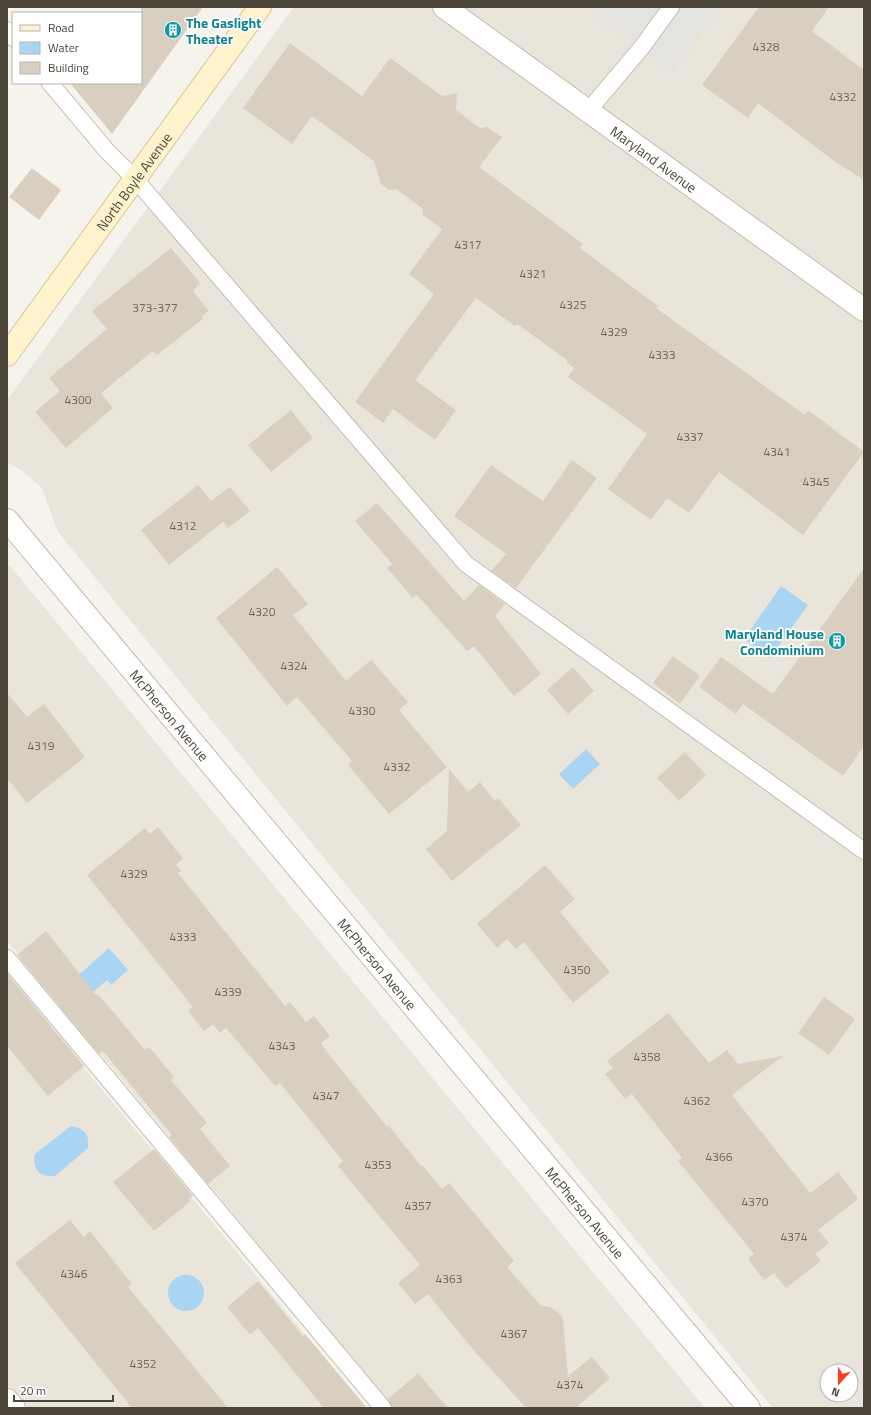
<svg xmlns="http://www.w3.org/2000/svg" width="871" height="1415" viewBox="0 0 871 1415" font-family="'Titillium Web',sans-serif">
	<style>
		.residential { fill: #eae5da; fill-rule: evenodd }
		.parking { fill: #e5e3e0 }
		.water { fill: #a9d4f2 }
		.building { fill: #d8cfc1 }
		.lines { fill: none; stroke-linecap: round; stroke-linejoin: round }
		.lane-casing { stroke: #c2bbae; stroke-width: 18 }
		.street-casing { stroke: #c2bbae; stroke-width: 24 }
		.secondary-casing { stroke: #d6c79b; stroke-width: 24 }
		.lane { stroke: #fff; stroke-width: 16 }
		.street { stroke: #fff; stroke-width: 22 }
		.secondary { stroke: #fff3cd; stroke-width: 22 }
		.labels { text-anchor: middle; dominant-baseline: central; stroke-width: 3.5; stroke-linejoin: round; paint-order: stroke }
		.number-label { font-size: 12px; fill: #6e675b }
		.culture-label { font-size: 14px; font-weight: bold; fill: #0d838f; stroke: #fff; text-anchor: start }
		.street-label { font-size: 14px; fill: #4b4439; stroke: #fff }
	</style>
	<rect width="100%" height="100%" fill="#f6f3ec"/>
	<path class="residential" d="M294 7H864V1408H773L58 532 42 488 21 470 7 462V400ZM827 1371H851V1395H827Z
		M7 564 11 567 705 1408H394L7 941Z
		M7 975 366 1408H7Z"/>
	<path class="parking" d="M604 7H721L672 73 596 17Z"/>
	<path class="water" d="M781 586 808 605 770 658 744 639Z
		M586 749 600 764 573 789 559 774Z
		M109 948 128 970 111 985 107 980 77 1006 63 989Z
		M71 1126C84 1128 90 1134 88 1148L55 1176C39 1178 32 1169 35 1154Z
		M168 1293a18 18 0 1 1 36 0a18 18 0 1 1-36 0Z"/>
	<path class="building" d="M141 7H203L112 134 70 83H141Z
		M759 7H829L812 31 864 70V180L834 161 758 103 748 118 702 85Z
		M290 43 362 96 390 58 442 96 457 93 456 110 480 128 487 127 502 137 479 167 583 244 580 248 658 306 656 308 805 415 808 410 864 452 803 535 719 472 689 513 667 498 651 520 608 489 647 434 568 377 574 368 566 362 567 360 517 324 515 326 476 298 415 380 456 410 435 440 393 409 383 423 355 402 434 294 409 274 442 229 423 215V209L396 189 389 190 381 184 374 161 312 116 292 144 243 108Z
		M32 168 61 190 39 220 9 197Z
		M171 248 200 283 193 291 209 311 202 316 203 319 157 355 153 351 101 393 113 408 66 448 35 412 60 391 49 378 107 329 92 311Z
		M291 410 313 438 271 472 248 445Z
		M572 460 597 478 516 588 491 571 506 554 454 516 491 465 543 501Z
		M198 485 211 501 230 487 250 511 228 528 223 522 169 565 141 530Z
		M377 503 464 601 479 585 505 604 495 616 541 674 514 696 474 646 467 651 417 595 413 598 387 568 392 564 355 521Z
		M277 567 308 604 293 615 346 681 371 660 408 702 399 710 447 767 389 814 348 765 352 761 297 697 287 706 216 618Z
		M864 568V746L843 776 743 704 736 714 699 687 721 657 773 694Z
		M673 656 700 676 680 704 653 683Z
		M573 667 594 691 568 714 547 690Z
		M7 693 27 717 44 704 85 757 27 803 7 778Z
		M685 752 706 775 679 801 657 778Z
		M449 769 468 792 480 782 495 801 498 798 521 825 452 881 426 849 447 831Z
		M158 827 183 859 176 864 181 871 178 873 285 1006 290 1002 306 1022 314 1016 330 1036 321 1043 324 1046 323 1047 387 1127 388 1125 421 1166 422 1165 442 1189 449 1183 514 1261 507 1267 541 1306 550 1307 559 1313 563 1319 568 1376 592 1357 610 1378 576 1408H526L470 1346 428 1294 415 1304 398 1283 420 1265 338 1166 343 1161 280 1083 275 1086 226 1028 220 1033 213 1024 204 1031 188 1011 193 1007 87 875 145 828 150 834Z
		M545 865 575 899 560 912 610 972 573 1003 524 942 516 949 507 939 497 948 477 924Z
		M46 931 96 995 98 994 145 1050 149 1047 174 1077 171 1080 207 1123 200 1129 230 1166 208 1184 169 1137 172 1135 103 1051 99 1054 17 955Z
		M7 973 84 1066 48 1096 7 1046Z
		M824 997 855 1019 829 1055 798 1033Z
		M668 1013 709 1063 727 1050 738 1064 783 1056 732 1095 810 1193 838 1172 858 1199 818 1230 829 1243 815 1254 821 1261 786 1288 774 1273 764 1280 748 1259 754 1254 678 1161 682 1158 632 1094 625 1099 605 1074 613 1068 607 1061Z
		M154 1149 193 1196 189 1199 190 1202 154 1231 113 1182Z
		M70 1220 84 1237 90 1231 132 1284 128 1287 228 1408H132L15 1263Z
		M258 1281 303 1336 305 1334 367 1408H324L258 1328 250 1335 227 1307Z
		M418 1373 448 1408H392L388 1399Z"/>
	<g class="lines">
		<defs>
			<path id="lane" d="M7 30 13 38
				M50 83 107 151 135 179 466 564 864 851
				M588 111 642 47 671 7
				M7 958 383 1408"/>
			<g id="street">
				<path id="s1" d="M444 7 864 310"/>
				<path id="s2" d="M7 520 749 1408"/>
				<path d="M7 1400 14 1408"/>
			</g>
			<g id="secondary">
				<path id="s3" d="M7 355 260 7"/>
			</g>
		</defs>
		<use href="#lane" class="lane-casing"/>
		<use href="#street" class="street-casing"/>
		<use href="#secondary" class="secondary-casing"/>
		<use href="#lane" class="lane"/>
		<use href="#street" class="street"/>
		<use href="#secondary" class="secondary"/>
	</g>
	<defs>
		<symbol id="building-disc" viewBox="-11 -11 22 22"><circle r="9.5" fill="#0f9aa8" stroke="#fff"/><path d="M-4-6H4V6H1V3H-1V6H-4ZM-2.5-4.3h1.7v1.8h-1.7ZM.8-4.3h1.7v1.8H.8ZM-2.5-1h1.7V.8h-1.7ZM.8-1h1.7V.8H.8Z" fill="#fff"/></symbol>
	</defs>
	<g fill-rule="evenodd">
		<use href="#building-disc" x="163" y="20" width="20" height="20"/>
		<use href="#building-disc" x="827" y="631" width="20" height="20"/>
	</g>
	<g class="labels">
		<g class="number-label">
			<text x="766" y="46">4328</text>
			<text x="843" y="96">4332</text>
			<text x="468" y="244">4317</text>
			<text x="533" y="273">4321</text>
			<text x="573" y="304">4325</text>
			<text x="155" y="307">373-377</text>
			<text x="614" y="331">4329</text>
			<text x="662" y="354">4333</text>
			<text x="78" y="399">4300</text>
			<text x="690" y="436">4337</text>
			<text x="777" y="451">4341</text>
			<text x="816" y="481">4345</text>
			<text x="183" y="525">4312</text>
			<text x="262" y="611">4320</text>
			<text x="294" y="665">4324</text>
			<text x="362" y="710">4330</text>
			<text x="41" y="745">4319</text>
			<text x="397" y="766">4332</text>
			<text x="134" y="873">4329</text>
			<text x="183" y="936">4333</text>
			<text x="577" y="969">4350</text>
			<text x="228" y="991">4339</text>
			<text x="282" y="1045">4343</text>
			<text x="647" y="1056">4358</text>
			<text x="326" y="1095">4347</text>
			<text x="697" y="1100">4362</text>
			<text x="719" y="1156">4366</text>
			<text x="378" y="1164">4353</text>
			<text x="755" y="1201">4370</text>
			<text x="418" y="1205">4357</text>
			<text x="794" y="1236">4374</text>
			<text x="74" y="1273">4346</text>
			<text x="449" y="1278">4363</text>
			<text x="514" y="1333">4367</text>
			<text x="143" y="1363">4352</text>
			<text x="570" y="1384">4374</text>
		</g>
		<g class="culture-label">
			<text x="186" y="22">The Gaslight<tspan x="186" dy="16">Theater</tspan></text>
			<text x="824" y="633" text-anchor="end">Maryland House<tspan x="824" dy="16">Condominium</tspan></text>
		</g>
		<g class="street-label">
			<text stroke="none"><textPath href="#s1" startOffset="259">Maryland Avenue</textPath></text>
			<text stroke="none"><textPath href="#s3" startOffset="215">North Boyle Avenue</textPath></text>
			<text stroke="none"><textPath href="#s2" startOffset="254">McPherson Avenue</textPath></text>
			<text stroke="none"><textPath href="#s2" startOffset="578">McPherson Avenue</textPath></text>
			<text stroke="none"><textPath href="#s2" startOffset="902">McPherson Avenue</textPath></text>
		</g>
	</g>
	<rect width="871" height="1415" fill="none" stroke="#4b4439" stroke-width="16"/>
	<rect x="12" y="12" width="130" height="72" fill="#ffffff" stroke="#b7b4b0"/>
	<rect x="20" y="25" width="20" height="6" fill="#fff3cd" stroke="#b7b4b0"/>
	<text x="48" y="32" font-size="12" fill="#4b4439">Road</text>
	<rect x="20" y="42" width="20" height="12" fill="#a9d4f2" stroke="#b7b4b0"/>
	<text x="48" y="52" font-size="12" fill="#4b4439">Water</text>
	<rect x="20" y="62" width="20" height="12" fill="#d8cfc1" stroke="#b7b4b0"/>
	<text x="48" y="72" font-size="12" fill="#4b4439">Building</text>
	<g transform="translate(839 1383) rotate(201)"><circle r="19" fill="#ffffff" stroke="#b7b4b0"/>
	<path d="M0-3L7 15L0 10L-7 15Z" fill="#fc3f1d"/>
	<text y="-6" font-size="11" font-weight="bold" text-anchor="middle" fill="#4b4439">N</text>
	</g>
	<path d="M14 1395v6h99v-6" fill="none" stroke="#4b4439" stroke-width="2"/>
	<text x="20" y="1395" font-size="12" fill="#4b4439" stroke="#ffffff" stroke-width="3" paint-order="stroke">20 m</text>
</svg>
